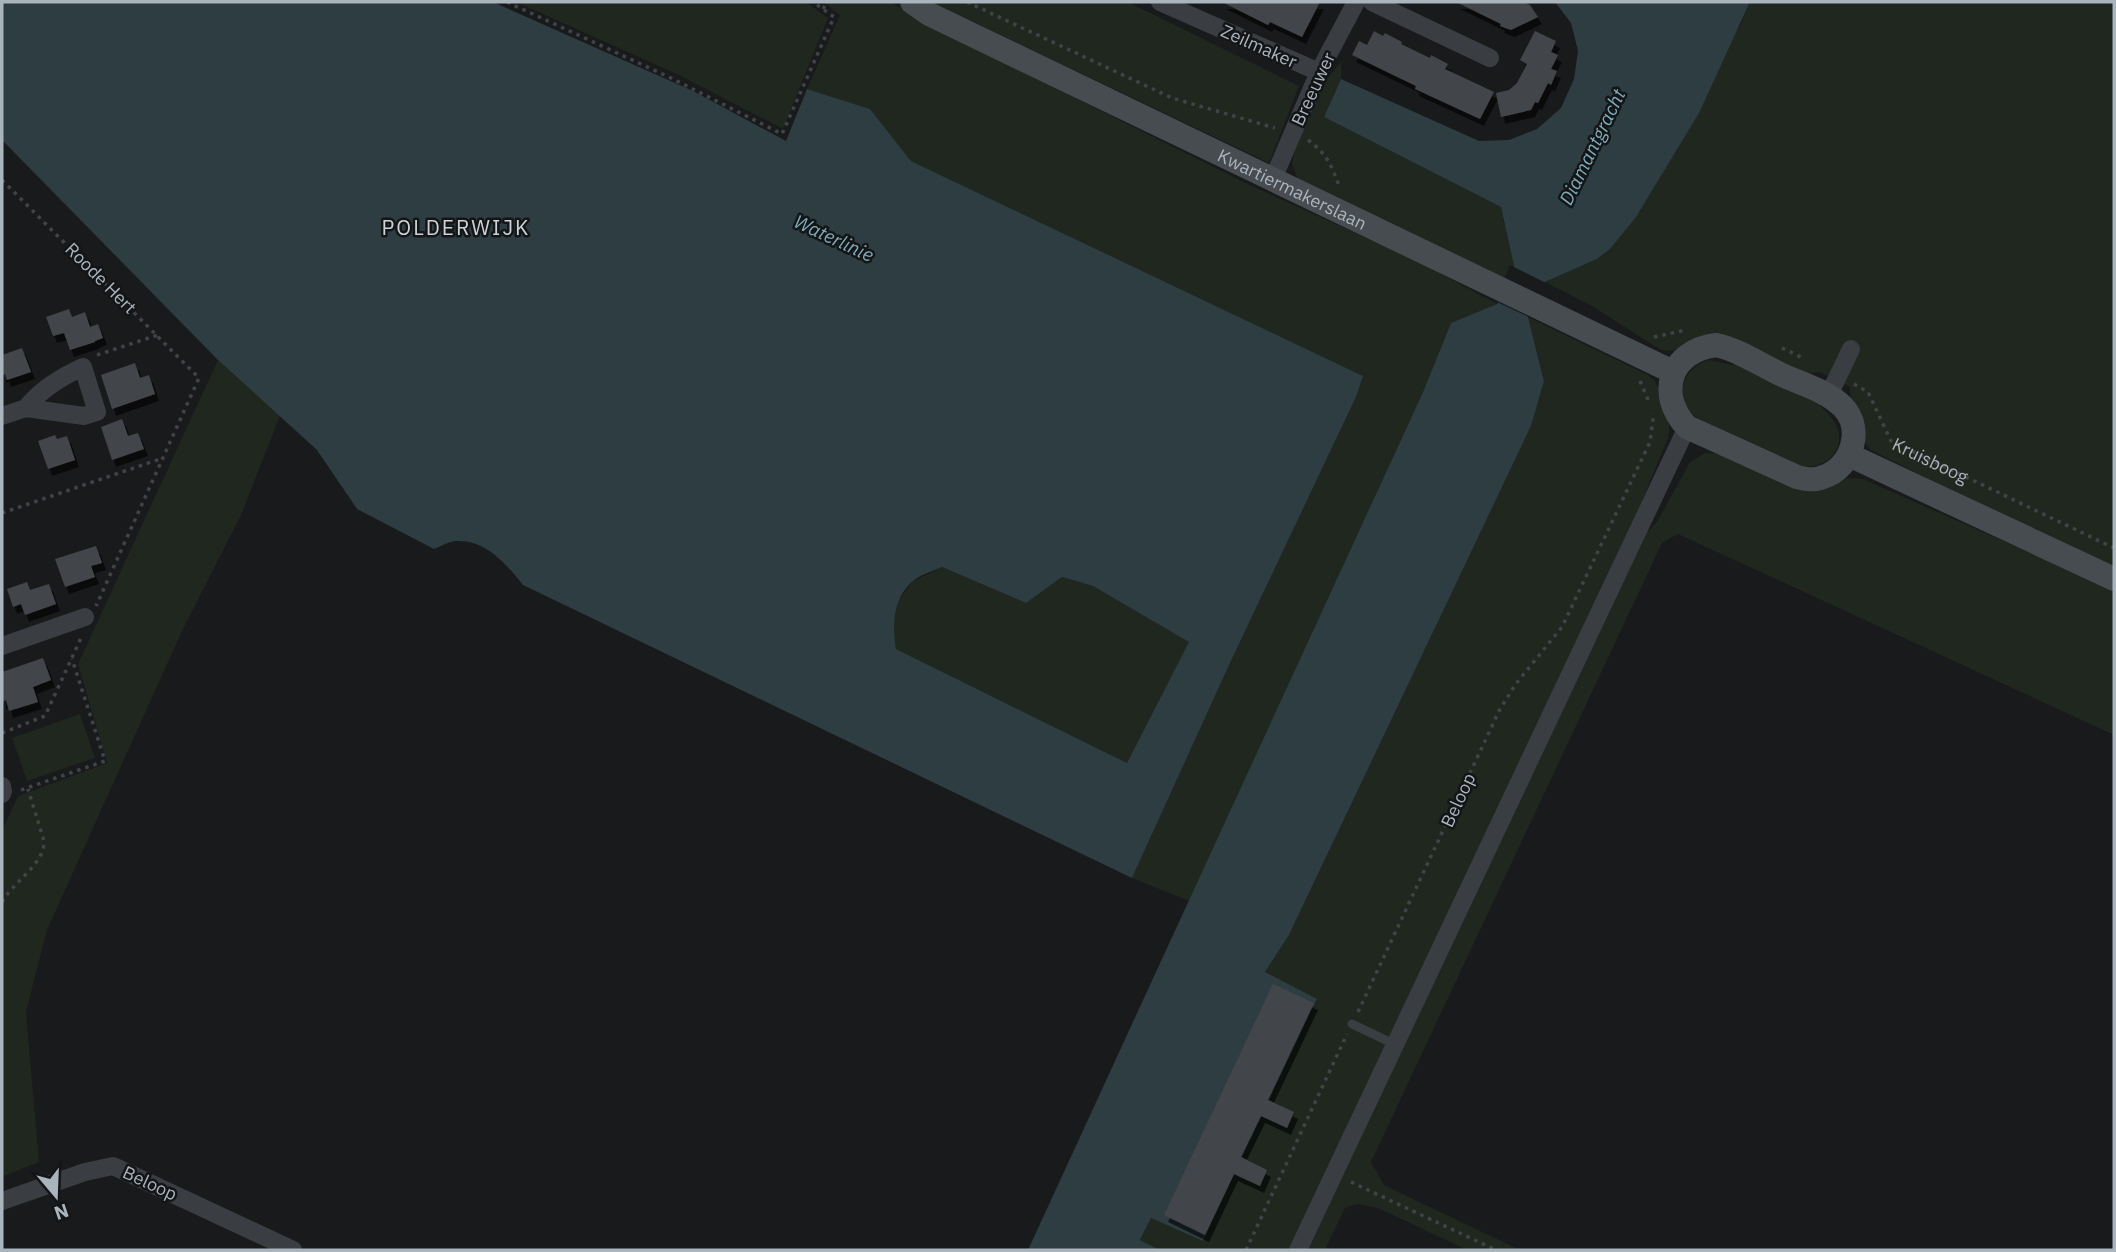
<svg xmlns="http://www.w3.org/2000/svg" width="2116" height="1252" viewBox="0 0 2116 1252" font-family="'IBM Plex Sans',sans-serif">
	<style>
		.green { fill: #1f271e }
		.water { fill: #2d3d41; fill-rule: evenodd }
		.pier { fill: #191a1c }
		.building { fill: #434549; filter: url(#shadow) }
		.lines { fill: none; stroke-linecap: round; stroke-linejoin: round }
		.path { stroke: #404448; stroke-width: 3.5; stroke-dasharray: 3.5 5; stroke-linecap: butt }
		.service { stroke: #3a3d41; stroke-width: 9 }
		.minor { stroke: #3a3d41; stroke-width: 18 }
		.secondary { stroke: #474c51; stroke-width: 24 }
		.labels { text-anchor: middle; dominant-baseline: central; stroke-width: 5; stroke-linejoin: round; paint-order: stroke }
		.street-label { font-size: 18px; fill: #aab4bc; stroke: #141517 }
		.water-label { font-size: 19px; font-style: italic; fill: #7facba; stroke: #141517 }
		.quarter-label { font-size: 21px; letter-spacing: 2px; fill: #ccd2d8; stroke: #141517 }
	</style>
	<defs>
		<filter id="shadow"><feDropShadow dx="4" dy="7" stdDeviation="0" flood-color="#0009"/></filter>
	</defs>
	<rect width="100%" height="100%" fill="#191a1c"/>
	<path class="green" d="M516 2H806L828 18 783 129 679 75Z
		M823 2H890L1001 61 1252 186 1417 261 1497 304 1451 323 1423 392 1189 901 1132 878 1230 663 1356 397 1363 376 911 161 870 109 807 89 840 15Z
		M932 2H1128L1299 86 1269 163Z
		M1750 2H2114V572L1871 450C1860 438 1849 403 1850 387L1819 372 1810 374 1681 348 1671 351 1661 350 1592 306 1545 282 1597 259 1610 249 1741 24Z
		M1341 62V79L1324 117 1501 207 1514 266 1507 280 1298 180 1292 163 1296 147 1325 81Z
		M1528 317 1648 375 1655 381 1659 389 1669 424V430L1668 438 1638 511 1290 1250H1160L1140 1240 1151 1218 1203 1240 1317 1000 1265 972 1289 935 1531 426 1544 380Z
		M218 360 280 416 241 515 182 631 47 930 26 1012 39 1162 2 1177V831L18 796 107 763 78 664Z
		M1709 360 1732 365 1738 362 1817 400C1823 413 1838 418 1839 435 1841 455 1823 468 1805 466 1793 465 1780 456 1770 452 1747 441 1723 433 1701 420 1697 418 1692 414 1689 410 1674 390 1687 366 1709 360Z
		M1705 453 1722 454 1835 482 1847 478 1863 479 2114 590V735L1678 534 1662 543 1371 1162 1384 1185 1520 1250H1467L1378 1208 1358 1204 1345 1208 1325 1250H1307L1647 533 1658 520 1690 462Z
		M942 567 1026 603 1062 577 1093 586 1190 642 1127 763 896 649 892 628 898 602 912 582Z
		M80 714 95 758 27 781 12 738Z"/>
	<path class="water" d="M2 2H493L693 91 786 141 807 89 870 109 911 161 1363 376 1356 397 1230 663 1132 878 523 585C506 564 486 539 455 541 448 542 441 546 434 549L357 509 317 450 218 360 2 140ZM942 567 1026 603 1062 577 1093 586 1189 642 1127 763 896 649C892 627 893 598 912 582 919 575 933 571 942 567Z
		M1555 2H1750L1699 113 1636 217 1610 249 1597 259 1545 282 1528 317 1544 381 1531 426 1289 935 1265 972 1317 999 1203 1241 1151 1218 1140 1240 1160 1250H1028L1423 392 1451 323 1497 304 1514 266 1501 207 1324 117 1341 79 1479 141 1509 140 1537 129 1561 108 1574 79 1578 51 1571 23Z"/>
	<path class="pier" d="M1510 265 1548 284 1533 319 1495 301Z"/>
	<path class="building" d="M1222 2H1320L1302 37 1270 22 1268 25Z
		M1456 2H1524L1530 5 1538 17 1511 30 1500 26 1501 24Z
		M1374 31 1383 36 1385 33 1402 42 1401 44 1430 58 1431 55 1448 64 1445 69 1494 92 1480 119 1415 89 1416 86 1352 55 1359 41 1367 45Z
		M1535 31 1556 41 1551 52 1558 55 1551 69 1557 71 1551 85 1548 83 1538 103 1535 102 1531 110 1501 117 1496 93 1509 90 1517 83 1527 64 1520 60Z
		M69 309 72 317 85 312 90 327 98 324 103 338 95 341V342L70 350 64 333 53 336 46 317Z
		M22 348 31 372 7 380 5 374 2 376V355Z
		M135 363 140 378 149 375 155 394 112 409 101 375Z
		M122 419 128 436 138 433 144 449 112 460 101 427Z
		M55 435 57 439 67 436 75 460 48 469 38 441Z
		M96 546 102 563 91 566 95 577 65 587 55 559Z
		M27 582 30 590 49 584 56 604 25 615 21 604 13 607 7 589Z
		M43 658 51 680 33 687 38 702 9 711 6 700 2 702V672Z
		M1273 984 1314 1003 1268 1100 1294 1112 1287 1128 1261 1116 1241 1157 1267 1170 1260 1186 1234 1174 1205 1235 1164 1215Z"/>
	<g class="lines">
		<g class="path">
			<path d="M507 2 671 78 782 134 834 17 813 2"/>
			<path d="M967 2 1172 98 1275 128"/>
			<path d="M823 9 827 2"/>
			<path d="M1308 140C1328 155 1331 165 1340 188"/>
			<path d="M2 180 199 378 96 606"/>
			<path d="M1654 337 1686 330"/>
			<path d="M1782 348 1803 358"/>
			<path d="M97 355 158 335"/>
			<path d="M1640 381 1649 402"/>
			<path id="s1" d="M1854 384 1868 392 1891 441 2114 548"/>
			<path d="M2 513 163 458"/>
			<path d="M2 733 45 716 81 638"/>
			<path d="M21 790 105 761 72 659"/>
			<path d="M2 902C13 882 45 864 44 841L28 789"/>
			<path d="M1358 1012 1499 711 1515 685 1562 627 1650 442 1653 420 1652 413"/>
			<path d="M1351 1182 1496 1250"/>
			<path d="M1246 1250 1347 1034"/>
		</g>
		<path class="service" d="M1352 1024 1394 1044"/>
		<path class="minor" d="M1160 2 1319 72
			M1372 2 1490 58
			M1273 179 1319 72 1356 2
			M1829 395 1851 349
			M2 416 26 408 84 416 97 412 83 367C61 377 41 389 26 408
			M2 646 85 617
			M2 786 3 791 2 794
			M2 1201 85 1172 113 1166 293 1250
			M1298 1250 1687 427"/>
		<g class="secondary">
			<path id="s2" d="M912 2 929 14 1673 372"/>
			<path d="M1716 345C1739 350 1759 364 1780 374 1801 384 1826 390 1843 407 1864 429 1852 468 1823 477 1814 481 1806 479 1797 477L1687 427C1656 394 1670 351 1716 345Z"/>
			<path d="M1849 455 2114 579"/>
		</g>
	</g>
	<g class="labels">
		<g class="street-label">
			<text transform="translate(1259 46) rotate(24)">Zeilmaker</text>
			<text transform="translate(1313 89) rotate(-65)">Breeuwer</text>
			<text stroke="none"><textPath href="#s2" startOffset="424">Kwartiermakerslaan</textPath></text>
			<text transform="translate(101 278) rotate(45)">Roode Hert</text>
			<text stroke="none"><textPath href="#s1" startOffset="114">Kruisboog</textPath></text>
			<text transform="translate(1458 800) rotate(-65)">Beloop</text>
			<text transform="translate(150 1183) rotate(25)">Beloop</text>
		</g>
		<g class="water-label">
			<text transform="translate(1592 147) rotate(-64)">Diamantgracht</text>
			<text transform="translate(834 238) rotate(25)">Waterlinie</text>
		</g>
		<g class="quarter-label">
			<text x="456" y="227">POLDERWIJK</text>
		</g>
	</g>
	<rect width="2116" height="1252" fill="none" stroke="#aab4bc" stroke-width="7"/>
	<g transform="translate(56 1196) rotate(161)" stroke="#141517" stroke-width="5" paint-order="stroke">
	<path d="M0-5L12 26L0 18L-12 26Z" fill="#aab4bc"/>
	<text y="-10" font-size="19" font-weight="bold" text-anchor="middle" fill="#aab4bc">N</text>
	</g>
</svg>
